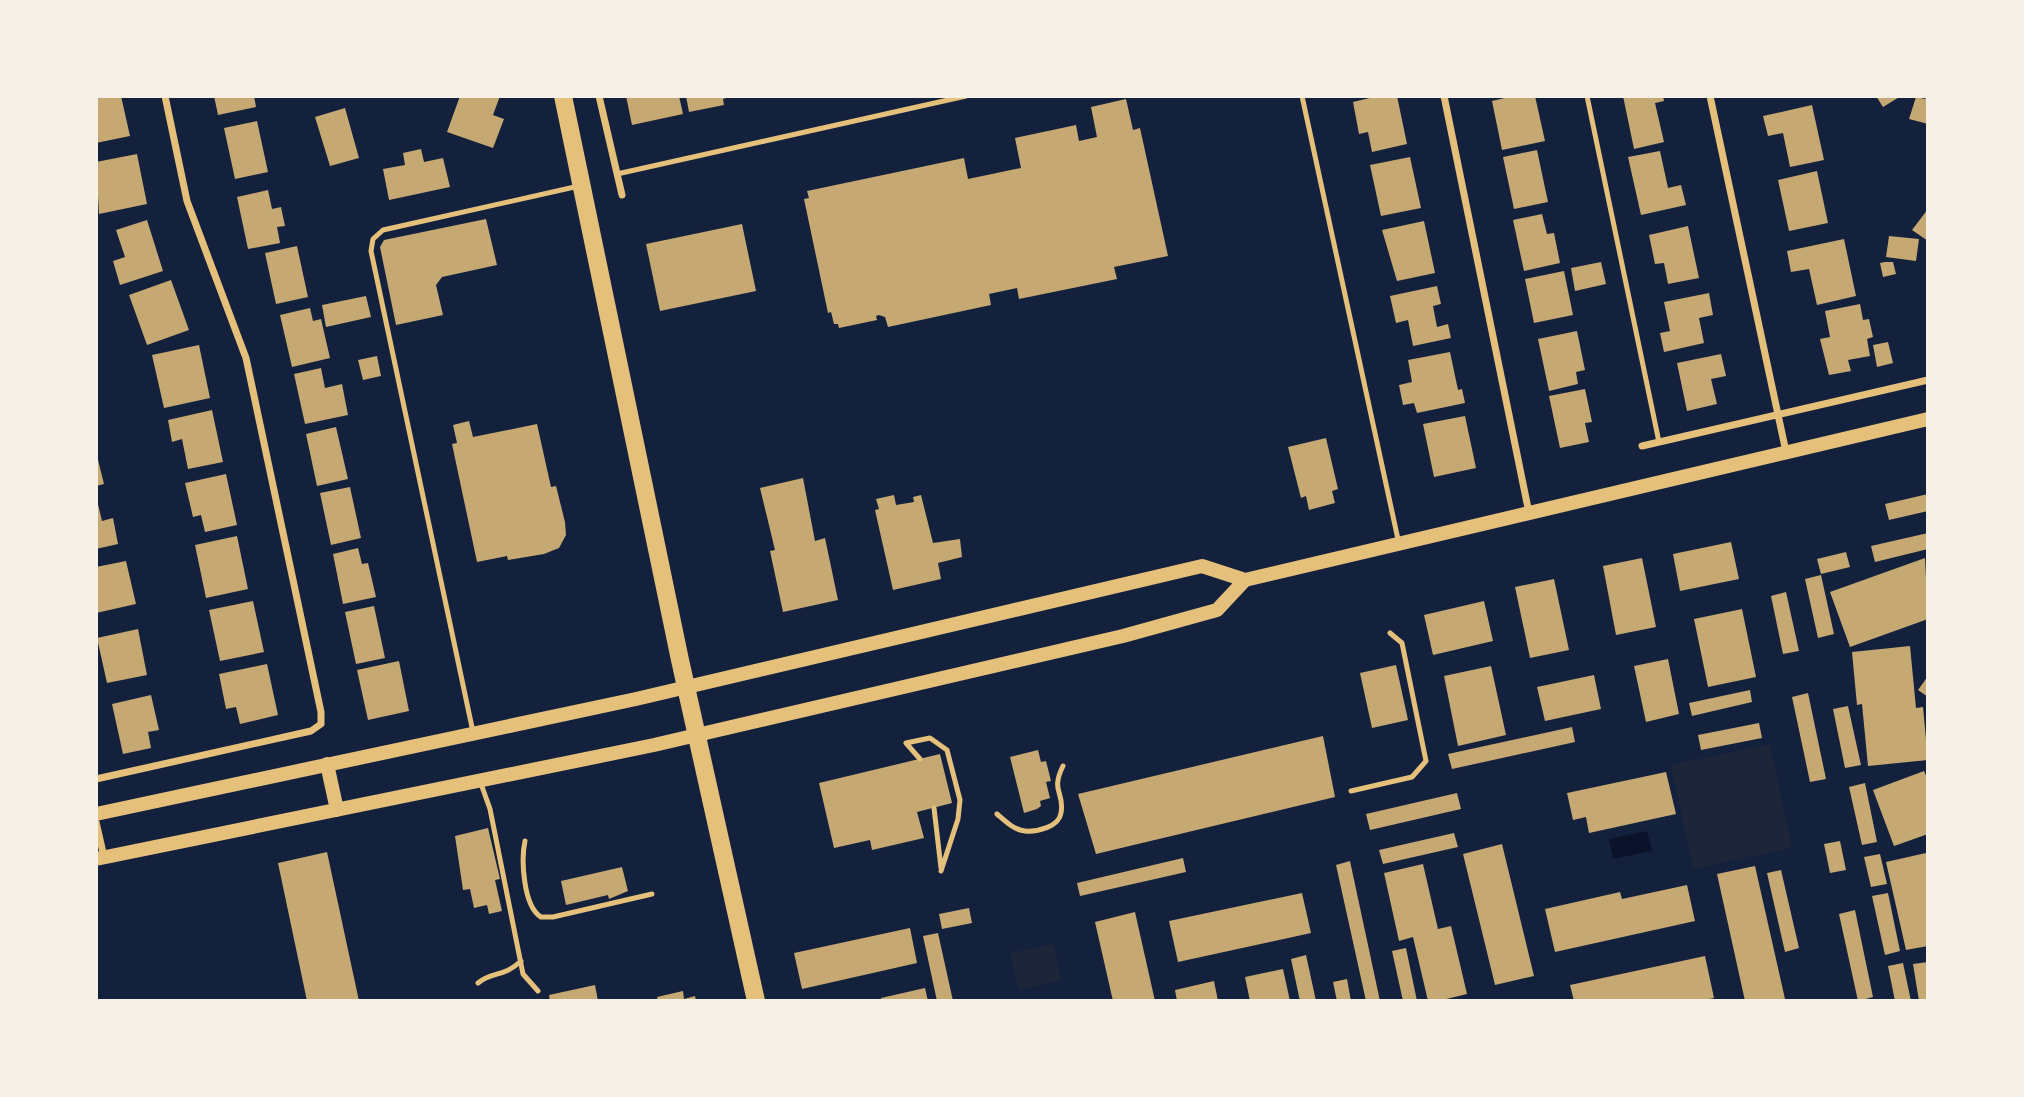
<svg xmlns="http://www.w3.org/2000/svg" width="2024" height="1097" viewBox="0 0 2024 1097" font-family="Inter,sans-serif">
	<style>
		.green { fill: #1d2539 }
		.water { fill: #0b132b }
		.building { fill: #c6a872 }
		.lines { fill: none; stroke-linecap: round; stroke-linejoin: round }
		.service { stroke: #e5c07b; stroke-width: 5 }
		.minor { stroke: #e5c07b; stroke-width: 7 }
		.secondary { stroke: #e5c07b; stroke-width: 14 }
		.primary { stroke: #e5c07b; stroke-width: 18 }
	</style>
	<rect width="100%" height="100%" fill="#14213d"/>
	<path class="green" d="M1770 744 1792 848 1693 869 1671 765Z
		M1053 944 1061 980 1019 990 1010 953Z"/>
	<path class="water" d="M1647 831 1652 851 1613 859 1609 839Z"/>
	<path class="building" d="M96 96H121L130 136 96 143Z
		M214 96H254L256 107 218 115Z
		M460 96H500L493 115 504 119 493 148 447 132Z
		M626 96H679L683 114 632 125Z
		M686 96H729V97L723 99 724 105 689 112Z
		M1378 96H1397L1407 144 1372 152 1368 132 1359 134 1353 102Z
		M1513 96H1535L1545 141 1502 150 1492 101Z
		M1623 96H1663L1664 101 1655 103 1664 142 1634 149Z
		M1876 96H1901L1883 107Z
		M1926 96 1928 124 1909 119 1916 97 1925 99Z
		M1126 99 1133 130 1140 128 1168 256 1114 267 1117 279 1019 299 1017 288 989 294 991 305 888 327 885 317 879 315 876 316 877 320 839 328 838 324H834L831 312 828 313 804 199 809 198 807 191 964 158 968 179 1021 168 1015 138 1076 125 1079 141 1097 137 1091 107Z
		M1812 105 1824 160 1790 167 1783 133 1768 136 1763 116Z
		M345 108 359 158 330 166 315 117Z
		M257 121 268 172 235 179 224 128Z
		M421 149 424 162 443 158 450 187 389 200 383 169 405 165 403 153Z
		M1537 150 1548 202 1514 209 1503 157Z
		M1660 151 1668 188 1681 185 1686 205 1641 215 1628 157Z
		M137 154 147 204 99 214 96 162Z
		M1410 157 1421 208 1381 216 1370 165Z
		M1817 171 1828 223 1789 231 1778 180Z
		M268 190 272 209 281 207 285 226 277 227 280 243 248 249 237 197Z
		M1928 209V241L1912 230Z
		M1542 214 1547 234 1554 233 1560 263 1524 271 1513 220Z
		M486 219 497 265 442 277 436 285 443 315 396 325 380 247 384 240Z
		M147 220 163 271 120 285 113 261 125 257 116 230Z
		M1424 221 1435 273 1397 281 1382 230Z
		M742 224 756 291 660 311 646 244Z
		M1688 226 1699 278 1668 284 1664 263 1655 264 1649 235Z
		M1889 236 1919 239 1916 261 1886 257Z
		M1844 239 1856 296 1817 305 1809 269 1791 272 1787 251Z
		M297 246 308 297 276 304 265 253Z
		M1601 262 1606 284 1575 291 1571 268Z
		M1885 262H1893L1896 274 1883 277 1880 263Z
		M1564 271 1573 315 1534 323 1525 279Z
		M171 280 189 330 147 345 129 295Z
		M1437 286 1441 304 1433 306 1437 327 1448 324 1451 338 1413 346 1408 320 1396 323 1390 296Z
		M1709 293 1713 315 1699 318 1704 343 1664 352 1660 333 1670 331 1664 302Z
		M366 296 371 317 326 327 322 305Z
		M1860 304 1863 320 1869 319 1873 337 1867 339 1870 356 1848 360 1851 371 1829 375 1820 339 1830 337 1825 311Z
		M310 308 313 321 321 319 330 358 292 367 280 315Z
		M1577 331 1585 370 1576 372 1578 384 1549 391 1538 339Z
		M1888 342 1893 363 1877 367 1873 345Z
		M199 345 210 398 164 408 152 355Z
		M1450 352 1458 390 1462 389 1465 403 1417 413 1414 403 1403 405 1399 385 1412 382 1408 360Z
		M1721 354 1726 376 1711 379 1717 404 1687 411 1677 363Z
		M377 356 381 376 363 380 358 360Z
		M321 368 325 388 342 384 348 415 305 424 294 374Z
		M1585 389 1592 422 1585 423 1589 442 1560 448 1549 396Z
		M212 410 223 462 188 469 182 439 172 442 168 420Z
		M1465 416 1476 468 1434 477 1423 424Z
		M469 421 473 437 537 424 551 487 556 486 565 522 566 535 559 548 544 554 508 560 507 556 477 562 452 444 457 443 453 425Z
		M336 427 348 479 317 486 306 434Z
		M1326 438 1338 489 1332 491 1335 503 1309 510 1306 496 1301 498 1288 447Z
		M96 452 104 484 96 486Z
		M226 474 237 525 205 532 201 515 193 517 185 483Z
		M803 478 815 541 825 538 838 600 783 612 770 551 775 550 760 488Z
		M350 487 361 538 331 545 320 493Z
		M1928 494V511L1889 520 1885 504Z
		M894 495 896 505 914 502 913 497 921 495 933 543 960 539 962 557 938 563 941 579 893 590 875 510 879 509 876 499Z
		M97 500 102 521 113 518 118 544 96 549Z
		M1928 533V549L1875 562 1871 546Z
		M237 536 248 589 206 598 195 545Z
		M1731 542 1739 579 1680 591 1673 554Z
		M358 548 362 564 368 563 376 597 343 604 333 554Z
		M1846 552 1850 567 1821 574 1817 559Z
		M1642 558 1656 627 1616 635 1603 566Z
		M1925 558 1928 619 1850 647 1830 592Z
		M126 561 136 604 96 613V567Z
		M1821 575 1834 634 1818 638 1805 579Z
		M1554 579 1569 650 1530 658 1515 587Z
		M1786 592 1799 651 1783 654 1771 596Z
		M253 601 264 652 220 661 209 610Z
		M1484 601 1493 641 1433 655 1424 615Z
		M374 606 385 658 356 664 345 612Z
		M1742 609 1756 677 1708 687 1694 619Z
		M138 629 147 675 107 683 97 638Z
		M1910 646 1916 708 1923 707 1928 760 1868 766 1862 704 1857 705 1852 652Z
		M1668 659 1679 714 1646 722 1634 666Z
		M399 661 409 711 368 720 357 670Z
		M267 664 278 715 240 724 236 707 226 709 219 674Z
		M1396 665 1408 720 1372 728 1360 673Z
		M1491 666 1506 735 1458 746 1444 676Z
		M1594 675 1601 709 1545 721 1537 687Z
		M1928 676V697L1918 690Z
		M1750 690 1752 702 1692 716 1689 703Z
		M1808 693 1826 779 1810 782 1792 697Z
		M151 695 159 730 148 732 151 748 123 754 112 704Z
		M1848 706 1861 765 1845 768 1833 709Z
		M1759 723 1762 738 1701 750 1698 735Z
		M1572 727 1575 742 1452 769 1448 754Z
		M1323 736 1335 797 1096 854 1078 794Z
		M1038 750 1041 762 1046 761 1051 781 1046 782 1050 798 1040 801 1041 806 1037 809 1024 813 1010 757Z
		M940 754 952 803 917 812 924 838 872 850 870 840 834 848 819 783Z
		M1924 771 1928 780V834L1894 846 1873 790Z
		M1666 772 1676 814 1589 833 1586 817 1573 820 1567 793Z
		M1865 783 1877 842 1862 845 1849 787Z
		M1457 793 1461 809 1370 830 1366 814Z
		M488 828 500 879 495 880 502 911 489 914 487 905 474 908 470 889 463 890 455 836Z
		M1454 833 1458 847 1383 864 1379 850Z
		M1840 841 1846 870 1830 873 1824 844Z
		M1502 844 1534 976 1495 985 1463 854Z
		M327 852 359 1001H307L278 863Z
		M1926 853 1928 946 1906 950 1886 862Z
		M1880 854 1887 884 1871 887 1864 857Z
		M1183 858 1186 872 1080 896 1077 883Z
		M1350 861 1380 1001H1366L1336 865Z
		M1423 864 1438 929 1451 926 1467 994 1438 1001H1428L1413 937 1399 941 1384 873Z
		M1755 866 1785 999 1779 1001H1745L1717 874Z
		M622 867 628 891 609 899 608 895 566 905 561 881Z
		M1781 870 1799 948 1785 952 1767 873Z
		M1687 885 1695 921 1555 952 1545 909 1620 892 1622 899Z
		M1302 893 1311 933 1178 962 1169 921Z
		M1888 893 1900 951 1885 955 1872 896Z
		M969 908 972 923 942 929 939 914Z
		M1855 910 1873 997 1858 1001 1839 914Z
		M1135 912 1155 1001H1113L1095 922Z
		M910 928 917 963 802 989 794 953Z
		M938 933 953 1001H937L923 936Z
		M1406 948 1417 1001H1403L1392 951Z
		M1306 955 1316 1001H1300L1291 959Z
		M1705 956 1714 998 1699 1001H1574L1570 985Z
		M1928 962V1001H1919L1913 964Z
		M1903 963 1911 1001H1895L1888 966Z
		M1283 969 1290 1001H1250L1245 977Z
		M1347 979 1351 1001H1337L1333 982Z
		M1214 981 1218 1001H1177L1175 990Z
		M595 985 598 1001H550L549 995Z
		M925 988 928 1001H881V998Z
		M683 991 684 999 695 996 696 1001H658L657 997Z"/>
	<g class="lines">
		<path class="service" d="M1302 96 1399 544
			M1587 96 1659 442
			M617 174 966 96
			M473 732 371 251 373 239 383 230 579 186
			M920 759 906 743 930 738 947 750 960 800 958 819 941 871
			M480 781 490 809 523 974 538 991
			M1351 791 1412 777 1426 761 1402 643 1390 633
			M934 808 941 868
			M997 814C1005 821 1014 830 1025 831 1037 832 1059 827 1061 813 1065 792 1050 792 1063 766
			M525 841C521 859 523 906 541 917H553L652 894
			M478 983C492 971 503 978 521 961"/>
		<path class="minor" d="M599 96 622 195
			M1444 96 1529 513
			M1710 96 1786 452
			M1642 446 1928 380
			M96 779 311 731 321 724V712L246 358 187 201 165 96
			M96 822 104 857"/>
		<path class="secondary" d="M327 764 337 810
			M96 814 636 699 1202 566 1245 580 1928 419
			M96 859 654 745 1123 636 1217 610 1245 580"/>
		<path class="primary" d="M563 96 680 660 756 1001"/>
	</g>
	<rect width="2024" height="1097" fill="none" stroke="#f6f1e7" stroke-width="196"/>
</svg>
